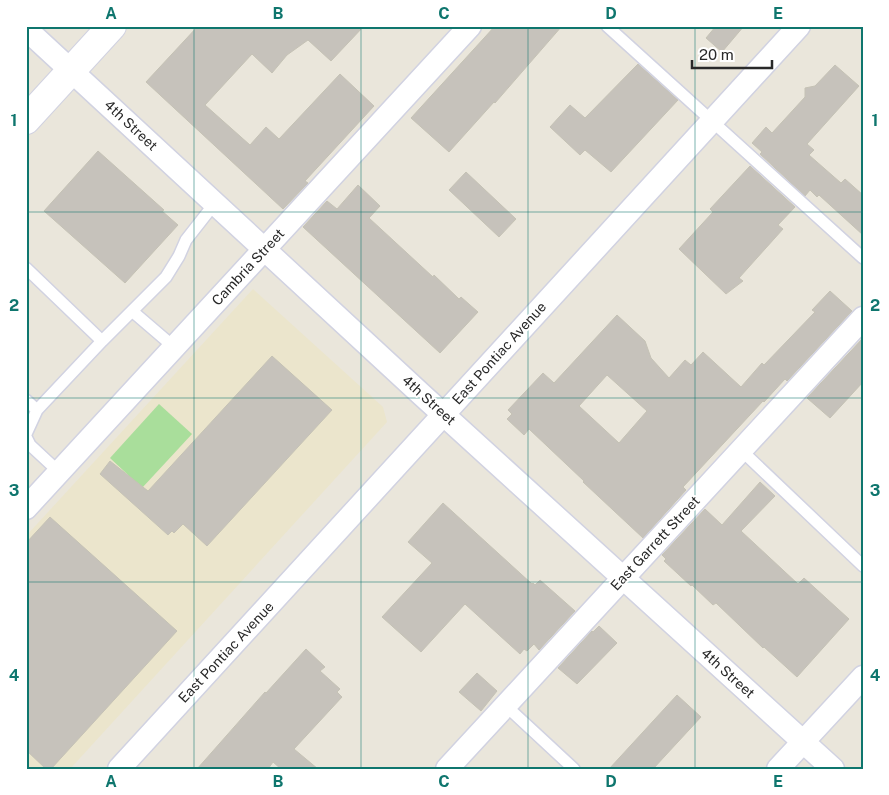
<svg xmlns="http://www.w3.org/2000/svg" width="889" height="795" viewBox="0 0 889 795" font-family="'Public Sans',sans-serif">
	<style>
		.education { fill: #ebe5cc }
		.green { fill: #a9de9b }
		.building { fill: #c6c2bb; stroke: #c5c2b5; fill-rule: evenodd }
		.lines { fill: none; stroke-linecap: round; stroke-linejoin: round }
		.service-casing { stroke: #d1d2e1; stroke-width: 14 }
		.minor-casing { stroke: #d1d2e1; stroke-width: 25 }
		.secondary-casing { stroke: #d1d2e1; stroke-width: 30 }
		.service { stroke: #fff; stroke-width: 11 }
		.minor { stroke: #fff; stroke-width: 22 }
		.secondary { stroke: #fff; stroke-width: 28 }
		.grid { fill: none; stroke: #0f766e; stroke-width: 1; stroke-opacity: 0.55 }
		.labels { text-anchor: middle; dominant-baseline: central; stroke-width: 4; stroke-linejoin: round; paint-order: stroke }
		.street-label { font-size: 14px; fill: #292929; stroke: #fff }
		.neatline { fill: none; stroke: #0f766e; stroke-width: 2 }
		.grid-label { font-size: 16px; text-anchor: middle; font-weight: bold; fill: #0f766e }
	</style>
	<rect width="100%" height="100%" fill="#eae6db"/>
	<path class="education" d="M253 289 383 407 387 422 70 769H26V536Z"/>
	<path class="green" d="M159 404 192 434 142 488 110 458Z"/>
	<path class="building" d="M198 26H364L331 61 308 40 287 55 272 73 252 54 205 105 250 145 266 127 279 139 340 74 374 106 305 181 308 183 283 209 146 82Z
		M495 26H562L495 103 494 102 449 152 411 118Z
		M716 26H744L722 52 706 38Z
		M638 64 678 100 611 172 585 150 580 155 550 127 570 105 585 118Z
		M835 65 859 86 807 144 814 150 809 155 841 183 845 179 863 195V235L819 195 817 197 810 190 805 196 760 154 762 152 752 143 766 127 772 133 805 97V88L815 86Z
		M98 151 164 210 162 211 178 225 125 283 44 211Z
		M750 166 795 207 778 225 783 229 739 278 743 281 726 294 679 249 713 212 710 209Z
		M466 172 516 219 499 237 449 190Z
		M358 185 380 206 369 218 433 277 434 275 459 299 461 297 478 312 440 353 303 227 327 201 337 209Z
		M830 291 852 311 787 381 785 379 764 402 763 401 683 487 686 490 643 538 583 482 584 481 529 429 524 435 507 419 512 414 508 410 543 373 554 383 617 315 645 341 651 358 669 378 685 360 691 365 703 352 741 387 762 363 764 365 815 312 812 310ZM607 375 647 411 619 443 579 406Z
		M863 338V382L830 418 807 398Z
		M272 356 332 410 207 546 183 524 174 533 172 531 168 535 100 474 110 461 148 491Z
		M760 482 775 496 741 531 798 584 804 578 849 619 797 677 764 647 763 648 716 603 713 605 692 585 691 586 664 561 666 559 662 555 705 509 722 525Z
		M443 503 532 584 533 583 535 585 540 580 575 611 539 650 534 644 527 651 524 649 520 654 465 604 421 652 382 617 432 563 408 542Z
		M50 517 177 631 51 769H46L26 750V543Z
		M599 626 617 643 577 684 558 668 592 631 593 632Z
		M306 649 325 667 320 671 340 689 337 692 342 697 294 749 318 769H281L273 762 268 769H197L265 692 266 693Z
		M477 673 497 691 481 711 459 692Z
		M677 695 701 717 653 769H609Z"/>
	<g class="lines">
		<defs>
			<path id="service" d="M607 26 863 258
				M26 268 102 341
				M132 311 174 347
				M26 400 37 410 102 341 166 277 179 256 186 240 215 203
				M26 434 37 410
				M26 437 30 445 59 472
				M741 450 863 566
				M505 705 574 769"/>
			<path id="minor" d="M26 29 422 395 833 769
				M26 508 470 26
				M119 769 799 26
				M447 769 863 318
				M778 769 863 677"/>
			<path id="secondary" d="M26 120 112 26"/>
		</defs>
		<use href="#service" class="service-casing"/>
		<use href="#minor" class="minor-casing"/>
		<use href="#secondary" class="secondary-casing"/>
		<use href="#service" class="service"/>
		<use href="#minor" class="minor"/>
		<use href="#secondary" class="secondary"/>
	</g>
	<path class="grid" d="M194 26V769M361 26V769M528 26V769M695 26V769M26 212H863M26 398H863M26 582H863"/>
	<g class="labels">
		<g class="street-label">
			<text transform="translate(131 125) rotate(43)">4th Street</text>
			<text transform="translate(248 267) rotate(-47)">Cambria Street</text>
			<text transform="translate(499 353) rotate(-48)">East Pontiac Avenue</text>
			<text transform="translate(429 400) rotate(42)">4th Street</text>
			<text transform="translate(655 543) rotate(-47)">East Garrett Street</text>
			<text transform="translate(226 652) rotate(-47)">East Pontiac Avenue</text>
			<text transform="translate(728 673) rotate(42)">4th Street</text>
		</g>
	</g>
	<rect width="889" height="795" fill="none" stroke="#ffffff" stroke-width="55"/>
	<path d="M692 60v8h80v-8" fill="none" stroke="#292929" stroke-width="2.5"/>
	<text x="699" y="60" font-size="15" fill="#292929" stroke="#ffffff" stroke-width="4" paint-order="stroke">20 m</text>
	<rect x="28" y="28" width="834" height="740" class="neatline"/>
	<g class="grid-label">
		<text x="111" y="19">A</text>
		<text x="278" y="19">B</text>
		<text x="444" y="19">C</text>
		<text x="611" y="19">D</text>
		<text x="778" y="19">E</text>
		<text x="14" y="126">1</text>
		<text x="875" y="126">1</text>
		<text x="14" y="311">2</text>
		<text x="875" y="311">2</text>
		<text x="14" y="496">3</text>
		<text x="875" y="496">3</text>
		<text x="14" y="681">4</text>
		<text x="875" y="681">4</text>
		<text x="111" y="787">A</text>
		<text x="278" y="787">B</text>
		<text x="444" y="787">C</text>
		<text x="611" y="787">D</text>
		<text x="778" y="787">E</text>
	</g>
</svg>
